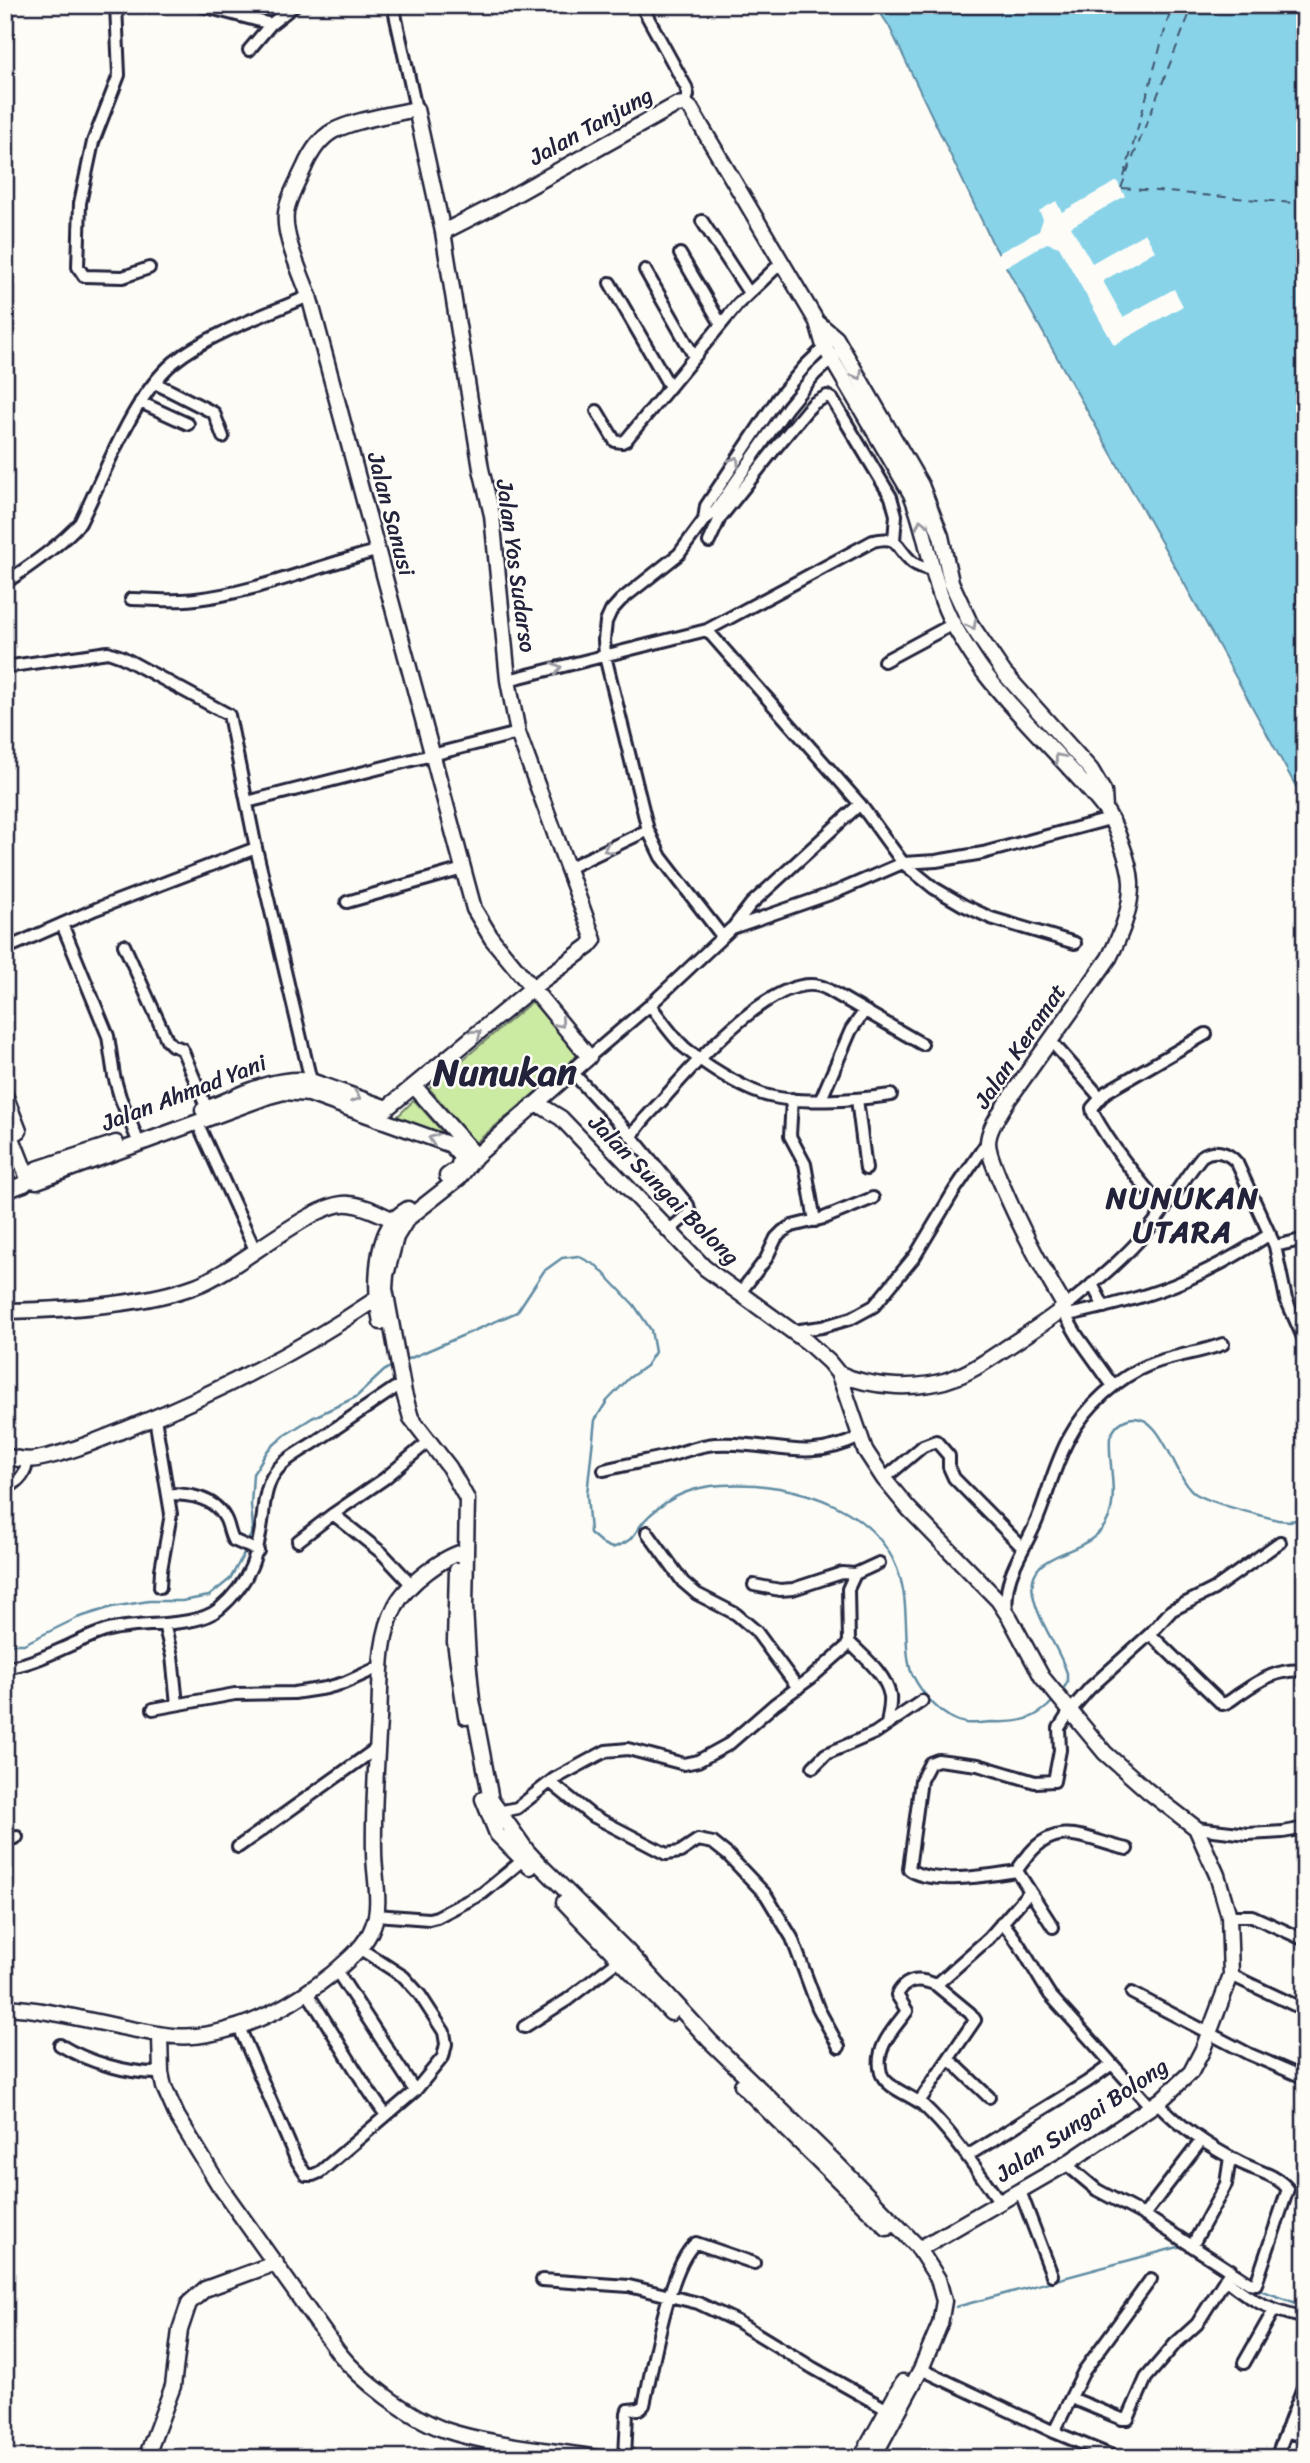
<svg xmlns="http://www.w3.org/2000/svg" width="1310" height="2463" viewBox="0 0 1310 2463" font-family="Sriracha,sans-serif">
	<style>
		.green { fill: #cbeaa2; stroke: #76866e; stroke-width: 2 }
		.water { fill: #89d3e9; stroke: #608ca3; stroke-width: 2 }
		.pier { fill: #fdfcf7 }
		.lines { fill: none; stroke-linecap: round; stroke-linejoin: round }
		.stream { stroke: #608ca3; stroke-width: 2.5 }
		.ferry { stroke: #41576f; stroke-width: 2; stroke-dasharray: 9 7; stroke-linecap: butt }
		.street-casing { stroke: #22223b; stroke-width: 16 }
		.secondary-casing { stroke: #22223b; stroke-width: 19 }
		.street { stroke: #fdfcf7; stroke-width: 10 }
		.secondary { stroke: #fdfcf7; stroke-width: 14 }
		.oneway { stroke: #9a9aa2 }
		.labels { text-anchor: middle; dominant-baseline: central; stroke-width: 5; stroke-linejoin: round; paint-order: stroke }
		.street-label { font-size: 23px; fill: #22223b; stroke: #fdfcf7 }
		.district-label { font-size: 30px; font-weight: bold; letter-spacing: 2px; fill: #22223b; stroke: #fdfcf7 }
		.town-label { font-size: 37px; font-weight: bold; fill: #22223b; stroke: #fdfcf7 }
	</style>
	<rect width="100%" height="100%" fill="#fdfcf7"/>
	<filter id="ink" filterUnits="userSpaceOnUse"><feTurbulence type="fractalNoise" baseFrequency=".0143" numOctaves="2"/><feDisplacementMap in="SourceGraphic" scale="14" xChannelSelector="R" yChannelSelector="G"/><feConvolveMatrix kernelMatrix="1 2 1 2 8 2 1 2 1" color-interpolation-filters="sRGB"/></filter>
	<g filter="url(#ink)">
		<path class="green" d="M534 1000 580 1055 475 1143 429 1088Z
			M414 1100 448 1138 397 1117Z"/>
		<path class="water" d="M875 5H1305V803L1178 572 992 242 889 26Z"/>
		<path class="pier" d="M1117 181 1125 196 1071 227 1092 263 1145 233 1155 251 1103 281 1123 317 1174 289 1183 306 1114 345 1059 247 1047 243 1003 268 995 255 1039 231 1043 219 1039 211 1056 201 1062 212Z"/>
		<g class="lines">
			<path class="stream" d="M404 1361 517 1312 544 1271 562 1258 578 1256 597 1266 634 1305 651 1330 655 1352 646 1366 629 1378 607 1401 595 1420 587 1494 590 1533 603 1544 612 1548C640 1539 632 1531 650 1515 672 1495 693 1487 722 1485 795 1480 889 1509 903 1590 908 1613 904 1657 912 1674 922 1694 943 1720 966 1723 975 1724 984 1722 993 1722 1019 1723 1036 1720 1054 1700
				M248 1543 253 1528 251 1505 253 1474 268 1450 285 1435 312 1418 356 1397 385 1370 394 1365
				M5 1644H24L77 1618 112 1607 149 1601H182L209 1596 230 1579 246 1550
				M1061 1692 1067 1683V1673C1058 1646 1038 1622 1033 1594 1025 1545 1092 1561 1109 1517 1118 1492 1108 1464 1110 1437 1114 1429 1118 1422 1128 1419 1163 1409 1174 1480 1196 1494 1215 1505 1256 1514 1278 1520L1289 1521 1305 1519
				M1254 2288 1305 2306
				M956 2307 1182 2246"/>
			<path class="ferry" d="M1124 177 1172 5
				M1121 188 1193 5
				M1122 188 1305 204"/>
			<defs>
				<path id="street" d="M116 5 119 75 93 142 80 203 78 267 84 276 123 277 149 268
					M199 5 271 24
					M393 5 416 109
					M641 5 686 87 688 95 685 104
					M249 50 271 24 295 5
					M702 221 749 293
					M680 254 721 324
					M645 270 694 356
					M610 283 670 387
					M155 383 214 413 223 437
					M140 402 188 424
					M597 411 615 441 622 442 626 440 738 304 782 262
					M704 520 706 506 778 398 806 365 830 342
					M709 542 720 518 774 450 807 410 814 403 827 396 832 399 891 497 896 515 894 540
					M5 583C32 564 58 547 80 523 105 474 132 397 174 362 208 334 268 314 309 296
					M131 599C152 599 175 602 196 599 258 592 316 566 377 551
					M707 630 860 804 903 863 934 888 963 905 991 918 1075 943
					M884 661 953 624
					M5 667 108 652 122 657 229 715 256 848 311 1081
					M508 680 707 630 873 541C899 535 895 546 911 561 917 567 926 568 933 571
					M247 802 518 733
					M568 868 648 830
					M347 902 463 869
					M62 924 108 1036 114 1076 120 1097 136 1136
					M734 926 751 904 860 804
					M722 936 661 857 648 830 605 656 604 640 606 622 611 611 621 600 679 554 704 520 714 513 787 408 815 374 837 354
					M124 945 167 1040 172 1045 182 1049 207 1109
					M5 949 96 909 256 848
					M650 1005C661 1019 671 1035 684 1047 704 1064 738 1086 762 1094 795 1105 857 1100 891 1095
					M1050 1040 1100 1097
					M589 1057 650 1005 732 928 836 892 903 863 936 861 983 853 1110 819
					M572 1072 632 1137
					M792 1099 790 1136 805 1164 815 1221
					M821 1099 851 1030 864 1012
					M857 1099 866 1169
					M197 1122 256 1252
					M1164 1209C1138 1179 1112 1148 1093 1113L1092 1108 1106 1092 1206 1034
					M668 1231 690 1213 688 1205 632 1137C639 1122 655 1109 666 1096 694 1064 781 964 827 989L922 1044
					M1275 1246 1305 1239
					M1092 1284 1104 1307
					M739 1294 766 1259 776 1238 783 1231 792 1226 824 1218 873 1198
					M1065 1307C1094 1283 1123 1260 1148 1230 1168 1207 1183 1179 1202 1156 1214 1148 1228 1152 1237 1163L1275 1246 1286 1299 1305 1342
					M1059 1312 1068 1315C1149 1298 1200 1280 1270 1234
					M1065 1315 1078 1337 1113 1386
					M792 1331 822 1327 852 1318 874 1306 915 1256 954 1191 988 1141
					M155 1418 171 1514 161 1570 160 1587
					M604 1470C625 1465 646 1461 668 1456 684 1452 699 1445 715 1444 772 1440 803 1465 860 1437
					M884 1479 923 1446 936 1441 949 1456V1467L954 1478 1023 1548
					M5 1489C17 1483 27 1475 27 1460
					M168 1494C189 1494 214 1497 225 1518 229 1525 229 1533 233 1540L258 1551
					M647 1532 683 1582 697 1594 736 1614 756 1631 798 1688
					M298 1541 333 1514
					M754 1585 780 1590 793 1589 842 1573 855 1574 879 1563
					M413 1586 382 1553 333 1514 384 1479 422 1447
					M1007 1611C1003 1577 1021 1556 1034 1527 1047 1498 1054 1465 1069 1438 1086 1406 1118 1377 1151 1364 1174 1355 1200 1353 1223 1344
					M164 1624 172 1656 177 1704
					M1150 1634 1222 1704C1230 1703 1234 1697 1241 1693 1261 1679 1280 1668 1305 1671
					M849 1642C864 1657 886 1674 890 1696 891 1705 888 1716 887 1725
					M5 1667C32 1667 76 1640 105 1631 136 1621 192 1630 219 1609 251 1582 258 1554 263 1515 264 1502 266 1486 274 1474 283 1460 301 1451 315 1442 342 1424 368 1406 395 1388
					M153 1709 235 1694 294 1693 326 1688 344 1683 382 1666
					M813 1767 826 1754 875 1733 922 1701
					M550 1782 591 1815 666 1854 680 1852 698 1840 713 1843 728 1855 766 1895 792 1938 818 2008 839 2047
					M498 1812 517 1808 554 1779 606 1751 628 1749 684 1764 698 1761 729 1744 775 1704 811 1678 846 1647 849 1642 848 1589 855 1574
					M1196 1828 1248 1834 1283 1832 1305 1828
					M5 1842 17 1837
					M238 1847 377 1748
					M1017 1871C992 1875 930 1886 909 1869L921 1780 930 1763 938 1760 978 1765 1035 1782 1054 1781 1060 1750 1059 1728 1070 1711 1090 1688 1150 1634 1172 1610 1214 1589 1280 1542
					M376 1915 429 1919 437 1917 483 1893 523 1860
					M1229 1916H1252L1305 1940
					M1002 1922C1022 1944 1033 1970 1050 1995L1151 2107
					M1053 1927 1017 1871C1020 1864 1026 1859 1030 1853 1060 1818 1091 1842 1127 1849
					M336 1970 415 2091
					M1231 1975 1305 2010
					M307 1993C335 2033 356 2076 386 2115
					M1132 1993 1249 2054 1305 2078
					M239 2027 296 2159 306 2175H313L320 2172 415 2091 443 2057 446 2044 444 2032 420 1995 404 1977 359 1948
					M524 2027 567 2000 624 1956
					M60 2045C88 2062 128 2074 161 2073
					M949 2059 989 2097
					M919 2102 975 2020 970 2013 936 1985
					M967 2156 1087 2082 1112 2064
					M1066 2164 1097 2190 1144 2215 1249 2283 1256 2284 1288 2189C1277 2175 1257 2171 1241 2163 1209 2147 1182 2129 1157 2102
					M1020 2191 1052 2275
					M1000 2202C976 2169 953 2133 923 2105 911 2095 886 2088 881 2073 874 2047 894 2029 907 2011L897 1995C906 1978 920 1978 936 1985L989 1938 1030 1891
					M1144 2215 1201 2141
					M1192 2246 1226 2184 1230 2157
					M1225 2279C1256 2304 1267 2308 1305 2318
					M542 2280 629 2286 698 2303 736 2321 813 2368 888 2410
					M1244 2363 1274 2310
					M921 2369 1054 2432 1117 2458
					M1071 2398 1122 2419H1128L1146 2378 1175 2344 1197 2324 1231 2270
					M1286 2431 1305 2437
					M1054 2432 1084 2371 1151 2279
					M625 2458 627 2413 628 2410 639 2409 644 2405C652 2370 669 2263 696 2243L754 2263
					M1276 2458 1305 2382"/>
				<path id="secondary" d="M443 232 502 202 676 105 685 104 691 109 817 322 824 346 911 494C929 537 931 585 954 626 964 642 974 660 986 675 1022 722 1067 761 1103 807 1115 821 1130 863 1131 882 1132 908 1121 935 1109 958L1006 1103C999 1115 989 1128 988 1142 988 1154 995 1167 999 1178 1018 1223 1040 1265 1065 1307 1049 1320 1032 1331 1015 1342 972 1371 950 1388 896 1386 875 1385 857 1382 838 1373
					M817 322 836 338 921 485 941 536 951 582 970 623 1004 673 1091 770 1104 792 1105 809
					M415 1087 476 1156
					M5 1095 19 1131
					M534 1105 543 1107 561 1118 705 1268 807 1342 829 1362 838 1373 843 1386 865 1450 884 1479 908 1508 998 1600 1010 1618 1042 1677 1105 1753 1148 1791 1196 1828 1217 1875 1229 1916 1231 1975 1203 2049 1191 2072 1161 2100 1066 2164 919 2249
					M203 1110C238 1097 273 1075 311 1081L387 1108
					M377 1119 387 1108 531 989 589 946 594 940 518 733 508 680 492 515 481 469 443 232 416 109C390 115 358 119 333 131 319 139 310 154 304 168 297 183 288 198 286 213 283 237 301 273 309 296L474 909 492 939 589 1057 476 1156 459 1178 407 1219 396 1237 386 1275 385 1289 404 1393 411 1418 449 1467 467 1499 465 1607 468 1659 472 1700 491 1800 527 1851 539 1864 627 1951 710 2041 834 2161 917 2246 938 2279 944 2301 940 2324 921 2369 873 2458
					M5 1120 27 1176 30 1180 37 1181 269 1096 284 1092 309 1094 451 1145 461 1157 458 1168 447 1176
					M37 1169 116 1143
					M5 1191 24 1184 36 1172
					M5 1311C63 1310 141 1306 195 1286 236 1272 314 1200 349 1204 364 1205 380 1214 394 1220
					M381 1322C375 1294 374 1242 395 1219 398 1215 403 1212 408 1209
					M5 1456C16 1459 26 1461 37 1459 69 1453 99 1440 129 1428 215 1394 299 1351 376 1299L382 1297
					M457 1570 455 1642 466 1717
					M483 1799 497 1834 530 1867
					M564 1902 671 2013
					M5 2007C47 2009 90 2021 131 2029 159 2034 180 2040 209 2034 257 2025 295 2003 332 1974 347 1961 366 1946 373 1926 382 1904 374 1876 374 1852 373 1808 376 1764 379 1720 381 1683 378 1638 396 1605 407 1584 444 1556 466 1551
					M160 2036 161 2073 164 2087 177 2116 219 2185 338 2352C361 2381 409 2417 445 2430 489 2445 551 2450 597 2458
					M742 2085 887 2228
					M146 2458 173 2386 180 2330 189 2303 205 2289 276 2263
					M861 2458 903 2382"/>
			</defs>
			<use href="#street" class="street-casing"/>
			<use href="#secondary" class="secondary-casing"/>
			<use href="#street" class="street"/>
			<use href="#secondary" class="secondary"/>
		</g>
		<defs><path id="oneway-chevron" d="M-2-3.5L2.5 0L-2 3.5" fill="none" stroke-width="1.6" stroke-linecap="round" stroke-linejoin="round" transform="scale(1.75)"/></defs>
		<g class="oneway">
			<use href="#oneway-chevron" transform="translate(858 375) rotate(59)"/>
			<use href="#oneway-chevron" transform="translate(735 461) rotate(-57)"/>
			<use href="#oneway-chevron" transform="translate(921 524) rotate(-104)"/>
			<use href="#oneway-chevron" transform="translate(972 625) rotate(61)"/>
			<use href="#oneway-chevron" transform="translate(557 668) rotate(-14)"/>
			<use href="#oneway-chevron" transform="translate(1059 758) rotate(-131)"/>
			<use href="#oneway-chevron" transform="translate(608 849) rotate(154)"/>
			<use href="#oneway-chevron" transform="translate(560 1023) rotate(49)"/>
			<use href="#oneway-chevron" transform="translate(477 1034) rotate(-40)"/>
			<use href="#oneway-chevron" transform="translate(356 1097) rotate(20)"/>
			<use href="#oneway-chevron" transform="translate(433 1139) rotate(-161)"/>
		</g>
	</g>
	<g class="labels">
		<g class="street-label">
			<text transform="translate(591 126) rotate(-29)">Jalan Tanjung</text>
			<text transform="translate(391 514) rotate(75)">Jalan Sanusi</text>
			<text transform="translate(516 566) rotate(82)">Jalan Yos Sudarso</text>
			<text transform="translate(1020 1046) rotate(-56)">Jalan Keramat</text>
			<text transform="translate(184 1093) rotate(-21)">Jalan Ahmad Yani</text>
			<text transform="translate(664 1190) rotate(45)">Jalan Sungai Bolong</text>
			<text transform="translate(1082 2120) rotate(-34)">Jalan Sungai Bolong</text>
		</g>
		<g class="district-label">
			<text x="1183" y="1198">NUNUKAN<tspan x="1183" dy="34">UTARA</tspan></text>
		</g>
		<g class="town-label">
			<text x="505" y="1072">Nunukan</text>
		</g>
	</g>
	<rect width="1310" height="2463" fill="none" stroke="#fdfcf7" stroke-width="28"/>
	<rect x="14" y="14" width="1282" height="2435" fill="none" stroke="#22223b" stroke-width="2.5" filter="url(#ink)"/>
</svg>
